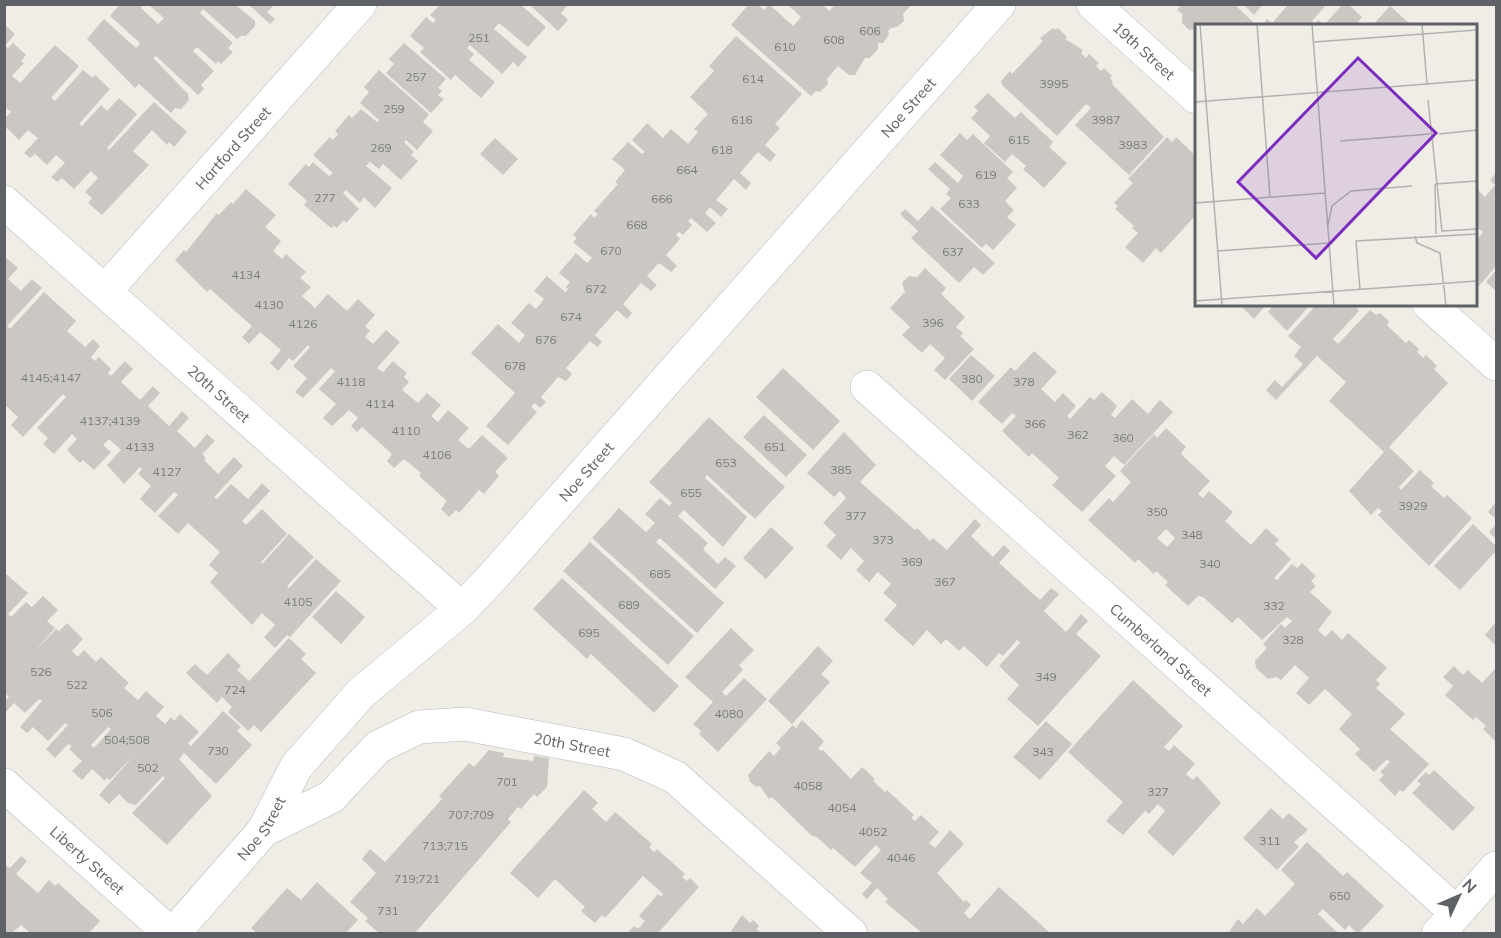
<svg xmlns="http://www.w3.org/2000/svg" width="1501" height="938" viewBox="0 0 1501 938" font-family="Mulish,sans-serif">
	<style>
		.building { fill: #cbc8c3; fill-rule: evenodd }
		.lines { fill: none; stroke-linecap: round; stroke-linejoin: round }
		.minor-casing { stroke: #b6b9bc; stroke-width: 34 }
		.minor { stroke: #fff; stroke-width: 33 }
		.labels { text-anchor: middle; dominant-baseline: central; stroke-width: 5; stroke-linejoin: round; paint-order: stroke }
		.number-label { font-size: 12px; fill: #797c7d }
		.street-label { font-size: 15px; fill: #5e6266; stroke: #fff }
		.inset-road { fill: none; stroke: #b2b1af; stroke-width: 1.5 }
		.view { fill: #7b2cbf; fill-opacity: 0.15; stroke: #7b2cbf; stroke-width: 3 }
		.inset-edge { fill: none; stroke: #5e6266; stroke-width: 3 }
	</style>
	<rect width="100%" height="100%" fill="#f0ede6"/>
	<path class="building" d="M120 4H142L141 8 158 24 164 18 149 5H236L255 21V26L246 36H241L237 39 203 9 200 13 233 43 228 48 233 52 221 64 218 61 216 64 197 47 193 51 214 71 201 85 204 89 198 95 156 56 153 58 188 94 189 100 181 109 175 108 171 113 139 84 135 88 87 39 104 19 136 48 139 45 140 43 110 16Z
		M248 4H275L267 12 275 19 270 24Z
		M529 4H569L561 13 568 20 558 31Z
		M749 4H758L764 10 769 4 793 26 801 17 787 4H822L829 11 835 5H911L903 14 904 21 897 27 891 28 888 31 889 35 883 43H878V49L870 58H865L855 75H849L838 66 827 79 828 84 820 92 816 91 811 96 731 25Z
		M1182 4H1234L1253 22 1250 26H1196V29L1189 30 1182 23V14L1177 10Z
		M1243 4H1263L1254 15Z
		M1289 4H1327L1312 21 1315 23 1318 20 1324 25 1343 4H1348L1362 17 1355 26H1262L1267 19 1272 23Z
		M440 5H521L546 27 528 47 499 23 494 29 527 57 518 67 513 62 502 74 470 45 467 48 474 54 469 60 495 82 481 98 455 75 451 80 420 52 424 48 410 36 426 17 433 23 436 20 430 15Z
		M1390 6 1409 23 1407 26H1372Z
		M4 24 15 34 5 46 8 48 13 43 26 55 21 61 24 63 12 76 20 83 55 45 79 66 51 98 55 101 83 70 93 78 95 75 110 89 79 124 82 126 101 105 107 111 119 98 137 114 107 148 109 150 154 102 187 132 174 147 169 142 167 145 152 130 133 151 149 165 102 215 88 203 92 198 85 192 98 178 91 171 74 189 62 178 57 182 51 177 65 163 56 155 47 165 35 154 30 158 24 153 38 138 28 130 19 140 7 128 4 131V119L11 112 4 106Z
		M1053 28 1055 30 1058 28 1067 37 1065 39 1083 50 1081 53 1086 58 1089 54 1099 63 1096 66 1101 71 1104 68 1112 76 1110 78 1113 82 1112 84 1164 137 1129 175 1075 125 1091 108 1086 104 1057 136 1002 85 1001 81 1010 71 1012 74 1043 41 1040 38Z
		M736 36 802 94 775 124 780 128 765 145 776 155 770 162 758 152 740 173 751 183 746 190 734 179 716 200 728 209 721 217 710 207 705 213 716 223 707 232 691 218 688 221 692 225 683 235 679 232 676 235 680 239 666 255 677 266 671 272 659 263 656 266 647 276 657 285 651 291 641 283 623 304 632 313 627 319 617 310 595 335 602 342 597 347 590 341 566 368 572 374 566 381 558 377 541 397 546 402 540 408 535 403 531 407 537 412 508 445 486 426 515 393 471 353 498 324 519 343 525 335 511 323 529 303 536 309 544 299 534 291 547 276 565 292 568 289 566 287 570 282 559 273 576 253 587 263 592 258 573 242 577 238 573 235 591 214 594 218 598 214 594 211 618 184 615 182 625 170 612 159 628 142 642 154 645 152 632 140 647 123 663 138 671 129 688 144 698 132 694 129 708 114 690 97 714 71 709 66Z
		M404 43 446 79 438 88 442 91 438 95 444 99 431 113 386 73 394 64 389 59Z
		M379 70 429 114 423 122 433 131 417 150 406 140 404 142 414 152 411 155 418 161 401 180 383 164 379 169 370 162 366 166 392 188 375 208 364 197 360 203 346 190 343 193 359 209 346 223 344 220 337 228 334 226 331 228 304 205 307 201 288 184 306 164 309 167 313 162 329 176 333 173 313 155 330 137 333 140 338 134 335 131 349 115 352 118 361 109 377 122 379 120 360 103 369 92 364 87Z
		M988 93 1015 118 1021 112 1053 142 1049 147 1067 163 1044 188 1023 169 1026 166 1012 154 1005 162 984 143 990 136 971 118 978 111 974 107Z
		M960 133 967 140 973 134 1013 172 1007 178 1017 188 1005 201 1014 210 1007 217 1016 225 993 250 986 244 982 248 940 209 951 198 946 194 950 189 928 169 935 162 958 183 963 176 940 155Z
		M1167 137 1172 142 1176 137 1196 156V215L1161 253 1156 248 1143 263 1125 247 1138 233 1132 228 1134 226 1115 209 1118 206 1114 203 1133 183 1128 179Z
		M495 138 518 159 503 175 480 154Z
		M1496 173V266L1479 286 1476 282V241L1483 232 1479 229 1476 233V188L1485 197 1495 185 1490 180Z
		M246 189 276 215 265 227 281 241 273 251 282 259 286 254 306 272 300 278 311 287 302 296 315 308 328 294 347 311 358 299 375 315 365 326 370 331 365 337 373 344 386 330 400 342 377 368 383 372 393 361 407 373 404 377 409 382 402 390 418 403 427 393 441 405 431 416 438 422 448 410 469 428 458 440 469 449 482 435 508 458 495 472 499 476 484 494 479 490 459 513 456 510 449 517 441 509 447 501 419 476 421 473 404 459 394 468 387 461 392 454 362 427 357 432 351 426 358 418 349 410 332 426 323 418 336 404 319 389 335 371 331 368 303 398 295 392 307 378 293 366 310 347 308 345 293 361 289 358 278 371 270 363 281 350 260 332 249 344 242 337 252 326 210 289 207 292 175 260 184 250 186 252 217 213 219 215 231 202 233 204Z
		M932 206 995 263 983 275 974 267 959 283 911 238 918 231 900 214 905 209 918 221Z
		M4 256 18 268 8 279 21 291 32 279 42 288 7 326 10 329 44 292 76 321 67 331 85 347 93 339 100 346 91 357 95 361 99 357 111 369 108 373 111 376 125 361 133 369 121 382 140 400 153 386 160 393 148 406 169 426 182 411 189 418 177 431 195 448 207 434 215 441 202 454 206 458 204 460 218 474 234 457 243 466 214 497 217 499 231 484 248 499 262 483 270 491 242 521 246 525 262 509 287 534 261 562 262 564 289 534 314 557 287 586 289 588 316 559 341 581 290 637 287 635 275 648 264 637 275 625 262 613 252 625 210 582 218 573 209 565 220 552 188 523 178 534 158 516 178 495 174 492 155 513 140 499 151 486 138 474 142 469 140 467 124 484 107 465 121 450 109 439 103 445 111 452 94 470 83 460 80 463 67 450 77 439 72 434 54 454 43 444 48 438 37 428 66 397 63 394 23 437 11 425 18 417 4 404Z
		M925 268 946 288 941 294 965 317 956 327 963 333 960 336 974 349 945 380 934 370 945 358 930 344 922 353 902 335 910 327 890 308 905 292 902 283 909 276 917 277Z
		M1496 270V291L1486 282Z
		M1239 304H1267L1254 319Z
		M1274 304H1311L1287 331 1268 312Z
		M1317 304H1357L1355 306 1359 311 1333 339 1338 344 1370 310 1376 315 1380 313 1389 321 1387 325 1393 331 1406 343 1409 340 1419 349 1417 352 1423 358 1426 355 1437 366 1434 369 1448 383 1389 447 1414 471 1399 487 1401 490 1420 470 1434 483 1431 486 1444 498 1447 495 1472 518 1429 566 1378 515 1382 511 1378 508 1371 515 1349 491 1384 452 1329 401 1346 382 1317 356 1276 400 1266 390 1275 380 1282 387 1303 364 1294 356 1301 347 1288 336Z
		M1034 351 1057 372 1041 389 1055 402 1063 393 1076 406 1067 416 1070 419 1090 397 1094 400 1102 392 1117 406 1111 415 1115 418 1132 399 1148 414 1160 400 1173 412 1124 465 1114 456 1105 466 1116 476 1082 512 1052 485 1059 478 1032 453 1029 457 1002 431 1016 416 1012 413 1002 424 978 402 1011 367 1015 371Z
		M971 355 995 376 972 401 949 379Z
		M783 368 840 421 813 450 756 397Z
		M764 415 807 455 786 477 743 437Z
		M709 417 785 487 755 519 707 475 705 478 747 517 723 547 684 510 678 516 708 543 703 549 718 564 725 557 736 566 715 589 660 538 656 542 724 603 697 633 592 538 619 508 646 532 655 523 645 514 660 498 669 506 672 503 649 482Z
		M1166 428 1186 447 1181 453 1183 456 1210 481 1198 494 1203 498 1209 491 1233 512 1225 521 1251 545 1266 528 1279 540 1275 544 1291 559 1274 578 1277 580 1292 564 1297 568 1302 563 1316 576 1311 581 1316 586 1310 592 1332 612 1318 630 1325 637 1332 630 1342 640 1348 633 1387 668 1376 680 1380 684 1376 688 1405 714 1390 729 1429 764 1403 792 1400 790 1395 796 1379 780 1384 775 1380 772 1390 762 1387 759 1374 772 1355 754 1360 749 1339 729 1352 714 1325 689 1309 705 1296 693 1309 678 1295 665 1281 680 1277 677 1268 679 1256 668 1255 661 1267 648 1263 644 1281 624 1285 628 1292 621 1287 617 1262 640 1238 617 1232 623 1203 597 1198 596 1188 606 1165 585 1168 582 1156 571 1154 574 1138 559 1135 563 1088 520 1109 498 1113 502 1131 482 1120 471 1154 434 1157 438ZM1166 529 1175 538 1167 547 1157 538Z
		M844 432 876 465 860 482 915 530 917 528 930 541 933 538 947 550 975 519 981 525 971 536 993 557 1004 545 1010 551 999 563 1040 600 1051 588 1059 594 1044 611 1066 632 1081 614 1088 621 1076 634 1101 656 1038 726 1007 699 1019 685 999 666 1020 643 1017 640 1003 656 999 653 987 667 964 646 959 651 946 639 941 644 927 630 913 646 884 620 897 605 883 593 891 584 878 572 869 582 856 570 864 561 851 548 841 560 826 546 836 535 823 523 846 498 840 491 834 497 807 473Z
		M1496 502V519L1488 512Z
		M1473 524 1496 546V551L1460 590 1434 566Z
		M1496 524V539L1489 532Z
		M771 527 794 548 766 579 743 558Z
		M590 542 694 636 668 665 563 571Z
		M6 574 28 593 8 614 11 617 26 602 32 607 43 596 58 610 47 621 55 628 33 654 56 629 59 631 67 623 83 639 72 651 78 657 84 650 96 662 101 657 129 683 124 688 138 700 146 691 164 707 156 716 165 724 171 717 174 721 180 714 199 732 188 743 191 746 223 711 241 727 237 731 252 745 216 784 184 753 179 759 212 796 167 845 132 813 165 778 163 776 136 805 128 803 119 794 109 804 99 795 136 753 110 780 107 778 105 781 92 769 82 780 72 771 82 761 69 749 72 746 68 744 55 758 46 749 68 725 65 723 48 741 33 727 27 733 20 727 42 701 39 699 25 713 14 703 4 714V702L9 697 4 692ZM108 727 111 729 94 748 91 745Z
		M562 578 679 686 654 713 591 654 587 659 533 609Z
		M336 591 365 617 341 644 312 617Z
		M1496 622V646L1485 635Z
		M731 628 754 650 739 665 743 670 722 692 726 696 744 678 767 699 718 752 699 734 701 731 693 724 713 702 685 677Z
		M289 638 306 654 301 659 316 673 261 732 254 725 248 731 228 712 232 707 222 697 217 703 186 673 195 664 207 675 228 653 241 666 237 670 249 681Z
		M818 646 833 661 821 674 830 682 792 724 768 701Z
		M1454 666 1463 675 1468 670 1482 683 1496 668V742L1483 729 1486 726 1476 717 1473 720 1445 695 1453 686 1443 677Z
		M1133 680 1183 726 1164 747 1169 751 1174 745 1195 764 1186 774 1193 780 1197 776 1221 803 1173 856 1147 832 1165 811 1158 804 1149 814 1145 811 1123 835 1106 821 1123 802 1068 752Z
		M802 720 824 741 818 749 821 751 823 750 851 779 862 767 875 779 873 781 885 792 887 790 914 815 911 818 915 821 921 815 939 832 929 843 935 848 950 830 964 844 937 873 964 902 966 900 971 905 964 913 970 919 999 887 1049 932 922 933 885 902 888 899 877 888 867 899 862 894 872 883 860 873 881 850 876 845 855 867 833 848 831 850 817 837 812 836 772 797 769 799 760 786 756 787 750 782 748 775 769 751 774 756 781 748 776 743 793 725 796 728Z
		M1046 721 1072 744 1040 780 1013 757Z
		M489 750 504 753 503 757 533 761 534 756 549 758 547 787 537 797 534 794 521 809 518 807 508 819 511 822 415 933H379L365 921 368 918 350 902 376 873 362 859 370 849 385 862 442 799 439 796 469 763 474 767Z
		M1434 770 1475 808 1453 831 1412 793 1421 784 1417 781 1426 772 1429 775Z
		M584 790 598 803 592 809 606 822 615 812 652 844 649 847 654 852 657 849 685 874 682 877 687 881 690 878 699 887 658 933H627L634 926 638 929 645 921 639 916 658 894 661 897 663 894 643 876 605 918 602 915 595 923 581 911 585 907 555 879 538 898 510 873Z
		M1271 808 1283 819 1289 813 1308 830 1294 842 1299 847 1277 870 1243 838Z
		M1307 842 1343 876 1347 872 1384 906 1358 934 1349 925 1345 930 1323 909 1318 914 1338 933H1228L1238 919 1243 924 1257 908 1265 916 1295 884 1281 870Z
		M21 856 27 861 16 874 38 893 49 880 55 886 58 883 100 921 89 933H30L21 925 12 933H4V864L10 868Z
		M317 882 358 920 346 933H257L251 928 287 888 301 900Z
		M742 915 750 923 753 920 759 926 756 929 762 933H730Z"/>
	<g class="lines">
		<defs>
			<g id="minor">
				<path id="s1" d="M1093 4 1196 97"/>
				<path id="s2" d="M4 202 462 609"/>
				<path id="s3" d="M105 291 360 4"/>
				<path d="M1429 304 1496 364"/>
				<path id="s4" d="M867 387 1456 912"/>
				<path id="s5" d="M4 785 171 934"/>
				<path id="s6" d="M264 830 331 797 378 747 419 727 465 724 624 754 675 777 851 934"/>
				<path id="s7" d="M173 934 264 830 296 767 361 693 462 609 489 581 999 4"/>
				<path d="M1438 934 1496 868"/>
			</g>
		</defs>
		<use href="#minor" class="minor-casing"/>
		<use href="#minor" class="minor"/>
	</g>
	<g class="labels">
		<g class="number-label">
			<text x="870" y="30">606</text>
			<text x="479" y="37">251</text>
			<text x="834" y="39">608</text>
			<text x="785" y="46">610</text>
			<text x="416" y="76">257</text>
			<text x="753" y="78">614</text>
			<text x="1054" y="83">3995</text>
			<text x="394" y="108">259</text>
			<text x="742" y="119">616</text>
			<text x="1106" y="119">3987</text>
			<text x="1019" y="139">615</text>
			<text x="1133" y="144">3983</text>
			<text x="381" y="147">269</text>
			<text x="722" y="149">618</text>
			<text x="687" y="169">664</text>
			<text x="986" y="174">619</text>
			<text x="325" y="197">277</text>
			<text x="662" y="198">666</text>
			<text x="969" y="203">633</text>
			<text x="637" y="224">668</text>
			<text x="611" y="250">670</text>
			<text x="953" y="251">637</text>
			<text x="246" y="274">4134</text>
			<text x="596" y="288">672</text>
			<text x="269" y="304">4130</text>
			<text x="571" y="316">674</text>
			<text x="933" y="322">396</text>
			<text x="303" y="323">4126</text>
			<text x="546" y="339">676</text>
			<text x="515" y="365">678</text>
			<text x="51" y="377">4145;4147</text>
			<text x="972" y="378">380</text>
			<text x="351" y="381">4118</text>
			<text x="1024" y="381">378</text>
			<text x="380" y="403">4114</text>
			<text x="110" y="420">4137;4139</text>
			<text x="1035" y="423">366</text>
			<text x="406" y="430">4110</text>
			<text x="1078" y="434">362</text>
			<text x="1123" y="437">360</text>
			<text x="140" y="446">4133</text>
			<text x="775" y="446">651</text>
			<text x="437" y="454">4106</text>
			<text x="726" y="462">653</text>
			<text x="841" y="469">385</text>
			<text x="167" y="471">4127</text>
			<text x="691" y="492">655</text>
			<text x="1413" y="505">3929</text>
			<text x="1157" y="511">350</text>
			<text x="856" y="515">377</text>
			<text x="1192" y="534">348</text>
			<text x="883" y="539">373</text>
			<text x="912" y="561">369</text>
			<text x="1210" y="563">340</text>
			<text x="660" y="573">685</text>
			<text x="945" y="581">367</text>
			<text x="298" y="601">4105</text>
			<text x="629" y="604">689</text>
			<text x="1274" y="605">332</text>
			<text x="589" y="632">695</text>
			<text x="1293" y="639">328</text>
			<text x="41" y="671">526</text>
			<text x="1046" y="676">349</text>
			<text x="77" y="684">522</text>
			<text x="235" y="689">724</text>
			<text x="102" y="712">506</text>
			<text x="729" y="713">4080</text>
			<text x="127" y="739">504;508</text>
			<text x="218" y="750">730</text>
			<text x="1043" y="751">343</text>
			<text x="148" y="767">502</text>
			<text x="507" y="781">701</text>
			<text x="808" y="785">4058</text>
			<text x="1158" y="791">327</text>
			<text x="842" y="807">4054</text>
			<text x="471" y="814">707;709</text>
			<text x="873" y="831">4052</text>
			<text x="1270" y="840">311</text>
			<text x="445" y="845">713;715</text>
			<text x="901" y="857">4046</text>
			<text x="417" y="878">719;721</text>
			<text x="1340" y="895">650</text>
			<text x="388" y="910">731</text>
		</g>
		<g class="street-label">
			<text stroke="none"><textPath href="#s1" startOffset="69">19th Street</textPath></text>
			<text stroke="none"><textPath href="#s7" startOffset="1110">Noe Street</textPath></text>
			<text stroke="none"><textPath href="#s3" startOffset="192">Hartford Street</textPath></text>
			<text stroke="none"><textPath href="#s2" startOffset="288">20th Street</textPath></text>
			<text stroke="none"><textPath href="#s7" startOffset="624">Noe Street</textPath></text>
			<text stroke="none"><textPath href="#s4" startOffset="394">Cumberland Street</textPath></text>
			<text stroke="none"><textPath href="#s6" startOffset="344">20th Street</textPath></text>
			<text stroke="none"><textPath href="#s7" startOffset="138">Noe Street</textPath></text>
			<text stroke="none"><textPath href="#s5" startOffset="112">Liberty Street</textPath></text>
		</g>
	</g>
	<g transform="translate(1195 24)">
		<rect width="282" height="282" fill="#f0ede6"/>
		<path class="inset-road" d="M5 0 27 282M62 0 75 173M117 0 139 282M227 0 232 60M119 18 282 6M233 76 247 207 282 205M0 78 282 56M244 110 282 106M145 117 235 110M240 160 241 210M240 160 282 157M0 179 130 169M133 201 137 182 156 167 217 162M220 212 222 219 245 229 251 282M23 227 134 219M165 266 161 217 282 210M0 277 282 257"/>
		<path class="view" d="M163 34 241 109 121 234 43 158Z"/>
		<rect width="282" height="282" class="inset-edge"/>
	</g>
	<rect width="1501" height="938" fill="none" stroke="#5e6266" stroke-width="12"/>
	<g transform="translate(1459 896) rotate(46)" stroke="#ffffff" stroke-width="4.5" paint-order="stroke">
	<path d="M0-4.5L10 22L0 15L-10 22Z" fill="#5e6266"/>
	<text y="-9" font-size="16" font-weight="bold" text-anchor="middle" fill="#5e6266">N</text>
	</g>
</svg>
